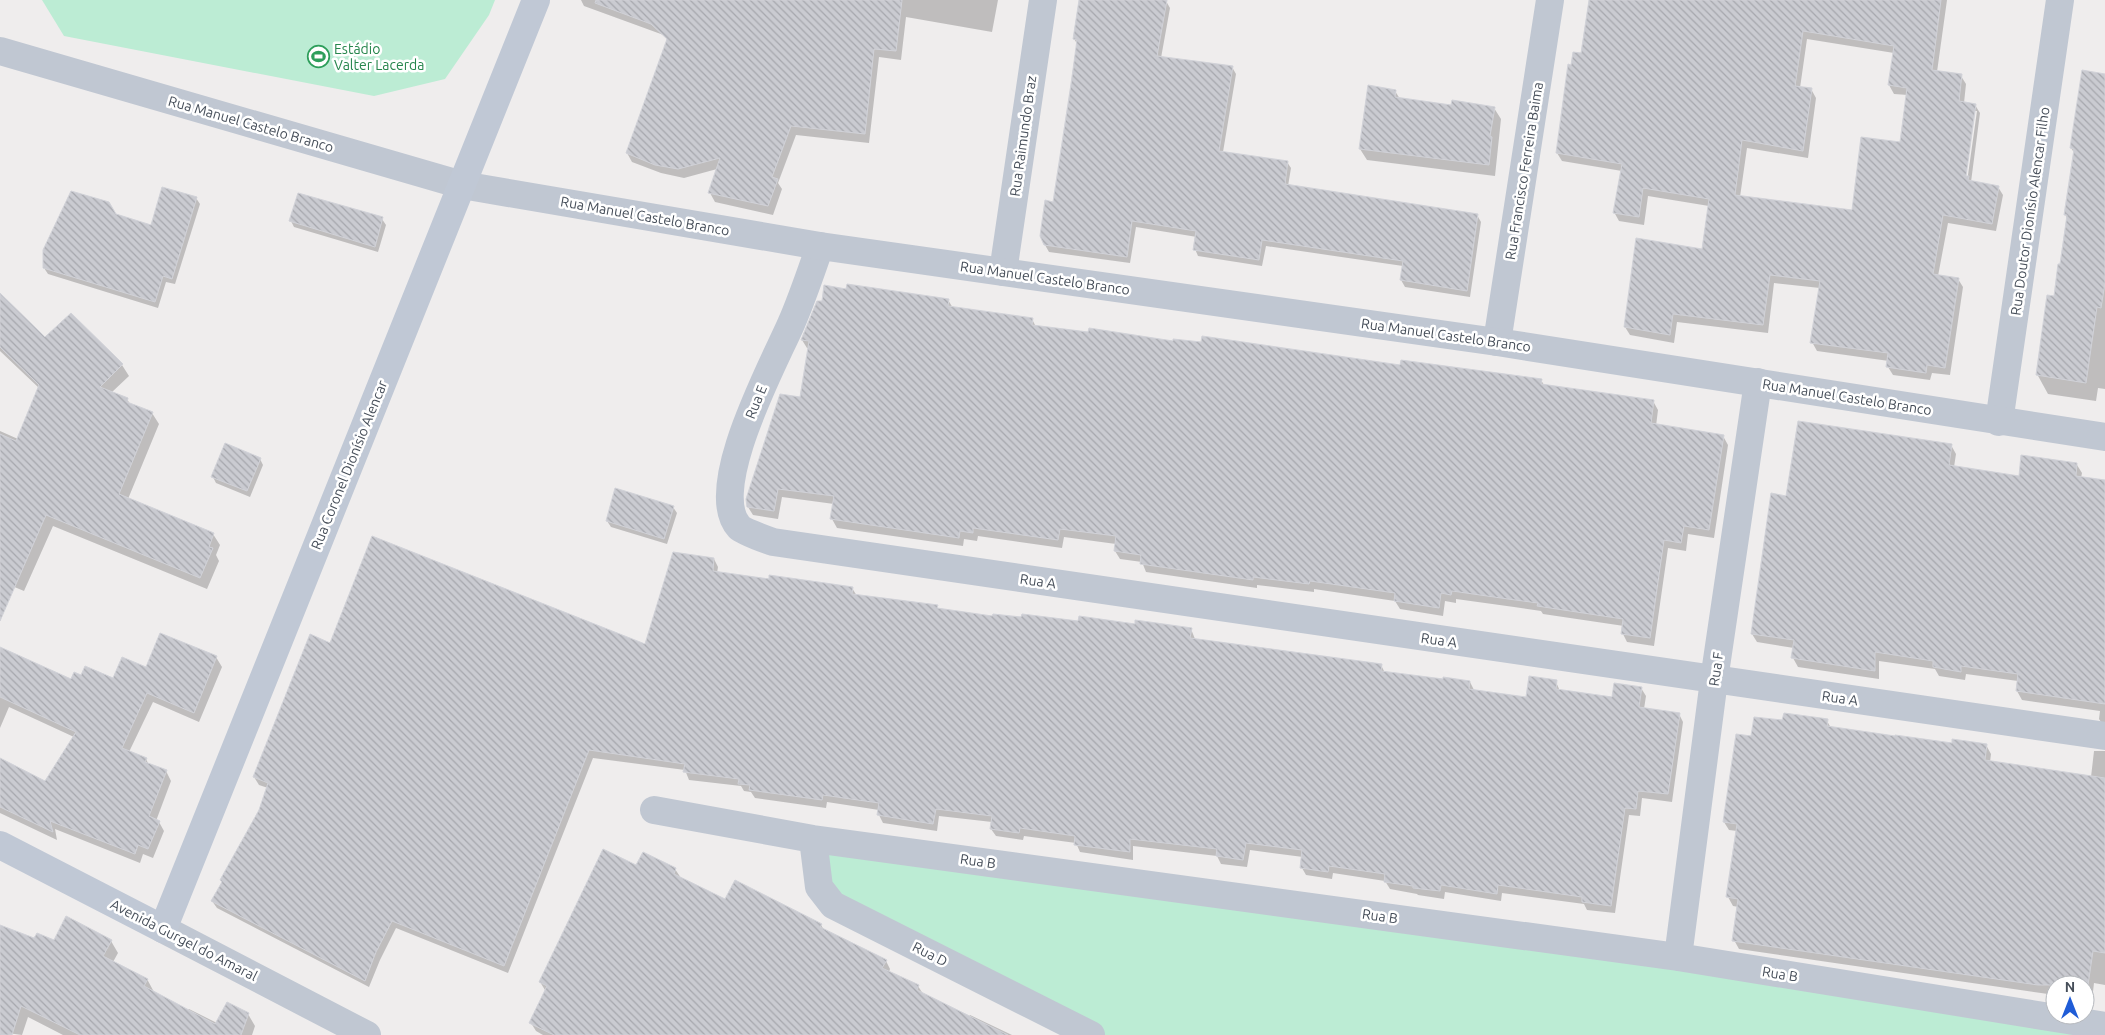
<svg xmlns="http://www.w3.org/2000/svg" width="2105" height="1035" viewBox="0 0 2105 1035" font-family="Ubuntu,sans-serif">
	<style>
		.green { fill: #bcecd4 }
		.shadow { fill: #0003; fill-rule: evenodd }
		.building { fill: url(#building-back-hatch); stroke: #d1d2d8; fill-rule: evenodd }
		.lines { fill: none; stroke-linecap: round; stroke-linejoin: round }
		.minor { stroke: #c0c7d2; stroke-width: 28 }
		.tertiary { stroke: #c0c7d2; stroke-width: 28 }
		.secondary { stroke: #c0c8d5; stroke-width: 28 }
		.labels { text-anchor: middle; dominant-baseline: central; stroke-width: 5; stroke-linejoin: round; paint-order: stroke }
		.leisure-label { font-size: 14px; fill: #27864d; stroke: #fff; text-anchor: start }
		.street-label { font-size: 14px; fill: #464e59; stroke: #fff }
	</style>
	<defs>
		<pattern id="building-back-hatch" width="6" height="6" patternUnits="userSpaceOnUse" patternTransform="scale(1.25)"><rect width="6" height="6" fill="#cacbd1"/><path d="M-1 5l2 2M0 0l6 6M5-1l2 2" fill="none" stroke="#a6a7ad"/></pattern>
	</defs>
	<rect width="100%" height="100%" fill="#efeded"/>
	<path class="green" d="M42 0H495L489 15 445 79 374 96 64 36Z
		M815 842 2105 1027V1035H1101L834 903Z"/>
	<path class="shadow" d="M581 0H998L992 32 906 17 901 60 879 57 869 143 796 135 778 183 782 189 773 215 715 202 710 193 717 169 684 178 661 173 632 162 627 153 669 37 584 6Z
		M1081 0 1166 1 1170 8 1161 58 1232 67 1236 74 1223 152 1287 162 1291 168 1288 186 1477 215 1481 222 1470 297 1405 287 1401 280 1403 266 1266 246 1262 266 1198 256 1195 249 1197 237 1136 227 1130 263 1049 252 1045 245 1054 203 1078 45 1074 39Z
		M1605 0H1947L1937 72 1961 76 1966 84 1964 103 1975 105 1980 113 1971 182 1998 187 2003 195 1996 231 1948 223 1938 276 1958 279 1963 287 1950 375 1932 373 1930 380 1893 375 1888 367 1889 361 1817 351 1812 342 1820 288 1774 283 1768 333 1677 322 1674 343 1630 335 1625 327 1703 250 1709 206 1648 196 1644 225 1619 221 1614 212 1622 171 1562 161 1557 153 1572 66 1582 55ZM1807 39 1894 53 1889 85 1894 94 1908 95 1901 144 1853 211 1740 197 1747 148 1808 158 1816 98 1811 89 1800 88ZM1974 111H1977L1967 182H1964Z
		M2105 74V389L2098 388 2096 401 2048 394 2037 374 2061 265 2067 219 2065 214 2075 154 2071 148Z
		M1395 91 1400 99 1452 107 1494 108 1501 119 1495 176 1367 160 1360 149Z
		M196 198 200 204 175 284 166 282 158 308 48 274 44 268 115 215 152 226Z
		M382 219 386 225 378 252 294 227 291 221Z
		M847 290 948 300 953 308 1032 319 1036 327 1174 343 1541 380 1544 385 1653 401 1658 410 1656 426 1723 436 1728 445 1714 538 1688 534 1686 551 1668 548 1654 646 1627 642 1623 634 1624 626 1543 614 1541 611 1514 607 1456 599V603L1445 601 1443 616 1400 609 1395 601 1314 589V592L1257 585V588L1146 572 1142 562 1120 559 1115 551 1116 544 1064 537 1062 548 978 536 977 541 964 539 963 546 837 528 832 519 834 504 782 497 778 519 753 515 748 507 801 399 810 348H807L802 340 823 303Z
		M0 295 45 339 122 365 129 376 111 393 127 399 130 404 152 413 159 424 128 499 213 534 220 545 216 555 219 561 207 589 53 526 24 591 12 586 0 592V431L18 439 39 388 0 351Z
		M1951 445 1956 454 1954 467 2020 477 2077 465 2082 473 2081 478 2105 481V728L2099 719 2100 711 2022 700 2017 691 2018 681 1966 674 1965 680 1939 676 1935 669 1879 661V679L1798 667 1793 658 1794 648 1757 642 1752 634 1787 497Z
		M260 459 263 465 250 497 216 483 213 477Z
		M673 507 677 513 667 544 611 527 607 521Z
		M714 559 718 567 717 573 852 588 857 596 937 607 939 610 993 617 1191 629 1195 639 1381 665 1385 673 1470 682 1474 690 1527 698 1556 682 1560 691 1614 698 1641 688 1646 696 1644 709 1679 714 1683 722 1672 802 1642 798 1640 816 1629 815 1615 913 1587 910 1584 904 1502 893 1501 901 1445 892 1444 899 1418 895 1417 894 1390 889 1385 881 1333 873 1332 879 1306 875 1302 868 1303 857 1250 850 1247 867 1221 864 1217 856 1133 846V860L1080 852 1076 843 1024 836 1023 840 996 836 991 829 992 822 939 816 937 831 883 823 879 815V810L827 802 826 808 755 798 751 792 744 791 741 786 689 780 685 770 593 758 508 973 396 928 380 960 369 987 217 908 212 901 260 810 268 788 259 785 254 777 330 644 646 646Z
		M0 648 71 681 81 677 113 679 147 669 216 657 222 667 199 722 153 702 129 752 146 759 149 765 166 771 171 781 156 821 159 822 164 831 153 858 143 854 140 863 55 829 57 840 0 813V760L45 782 74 737 9 707 0 728Z
		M1784 721H1827L1831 728 1953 744 1986 745 1991 754 1990 762 2091 777 2094 751H2105V985L2094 983 2092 1000 2085 999V985H2055V995L1739 949 1734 940 1739 907 1733 906 1728 897 1737 831 1729 830 1724 822 1752 737Z
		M636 867 675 869 681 878 726 900 735 882 821 925 824 930 886 961 890 969 889 972 918 986 923 994 969 1017 970 1015 1012 1035H543L536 1031 531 1023 545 990 540 982Z
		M0 926 35 940 54 942 111 941 118 953 113 962 147 979 154 992 187 1011 189 1009 217 1023 248 1014 255 1026 252 1035H63L28 1017 22 1035 0 1032Z"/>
	<path class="building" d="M596 0H902L896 51 874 49 865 134 791 126 772 177 778 179 768 206 708 193 720 158 678 169 655 165 626 153 667 39 651 24 595 3Z
		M1079 0H1167L1157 56 1233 66 1219 151 1288 161 1285 184 1478 214 1467 291 1400 280 1403 261 1262 240 1259 260 1193 250 1196 231 1132 221 1127 257 1044 245 1040 236 1045 200 1053 202 1071 84 1077 40 1073 39Z
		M1589 0H1941L1932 70 1962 74 1959 101 1976 104 1966 176H1969L1968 180 1999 186 1992 224 1943 215 1933 274 1959 278 1945 368 1927 365 1926 373 1886 367 1888 353 1810 343 1820 281 1770 275 1763 325 1673 314 1670 335 1624 327 1636 238 1702 249 1709 199 1643 188 1639 217 1613 213 1622 164 1556 153 1568 64 1571 65 1573 52 1581 53ZM1803 31 1894 46 1888 85 1907 88 1900 142 1861 137 1852 210 1735 195 1742 140 1803 151 1812 88 1795 86Z
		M2082 70 2105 74V283L2101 308 2097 307 2086 383 2036 375 2047 295 2054 296 2058 264H2060L2067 215H2064L2074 149 2070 148Z
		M1368 85 1396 90 1395 97 1451 105 1452 100 1495 107 1490 136 1492 137 1489 165 1359 149Z
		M162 187 197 197 172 279 163 276 155 302 43 268V250L71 191 109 202 116 214 151 225Z
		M298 193 383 217 375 247 289 221Z
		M847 284 949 299 948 306 1033 318 1032 325 1088 332 1089 328 1173 341V339L1201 342 1202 336 1400 365 1401 360 1542 379 1541 384 1654 400 1651 423 1724 435 1709 530 1684 526 1681 543 1664 540 1650 638 1621 634 1623 619 1537 606 1538 603 1508 599 1452 591 1451 595 1441 593 1439 608 1394 601 1395 593 1310 581 1309 584 1253 577V580L1140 564 1141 555 1114 551 1116 536 1060 529 1058 540 973 528V533L960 531 959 538 830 519 834 496 778 489 774 511 747 507 746 499 780 394 800 397 809 341 801 340 817 301H822L824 285 846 289Z
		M0 293 45 337 71 313 123 364 100 387 128 398 127 402 153 412 119 494 214 533 209 547 213 548 200 578 46 515 0 621V434L16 441 39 385 0 347Z
		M1798 421 1952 444 1949 465 2019 476 2021 455 2077 463 2076 476 2105 480V704L2016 691 2018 674 1961 666V672L1933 667V661L1875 652V671L1791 658 1794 640 1751 634 1771 493 1786 496Z
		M225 443 261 458 247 491 211 477Z
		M615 488 674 506 664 539 606 521Z
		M372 536 645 644 673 552 714 558 713 571 769 579V575L853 587 852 594 938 605 937 608 992 616 993 614 1021 617 1022 614 1078 621 1079 616 1135 624V620L1192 628 1190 638 1382 664 1381 671 1443 679V677L1470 681 1469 689 1497 693 1526 697 1529 676 1557 680 1556 689 1612 697 1614 683 1642 687 1639 707 1680 713 1668 794 1638 791 1636 809 1625 808 1611 906 1582 902V897L1498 885 1497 894 1441 885 1440 891 1413 888V886L1384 882 1385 874 1329 866 1328 872 1300 868 1302 850 1246 843 1243 860 1216 856 1217 849 1130 839V852L1074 845 1075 836 1020 828 1019 833 990 829 992 816 936 809 933 824 877 815 879 803 823 795 822 800 749 790 750 785 738 784 739 779 683 772 685 764 589 750 504 966 392 921 376 952 365 981 211 901 222 882 220 880 259 810 268 783 253 777 310 634 330 643Z
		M160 633 217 656 194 713 147 693 122 748 147 758 145 762 167 770 149 816 160 821 148 849 138 845 135 854 50 821 53 832 0 807V758L45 781 76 732 0 697V647L71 679 74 672 81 675 85 666 113 678 122 657 146 667Z
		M1784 713 1828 719 1827 726 1895 736V735L1952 743V739L1987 744 1985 760 2105 778V953L2093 951 2088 985H2038L1732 941 1738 899 1726 897 1737 824 1723 822 1736 734 1751 736 1754 717 1782 720Z
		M603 849 636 865 643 852 676 868 674 874 725 899 735 880 822 924 820 927 887 960 882 968 919 985 917 990 1008 1035H554L529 1023 547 986 539 982Z
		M66 916 112 940 103 956 148 979 144 986 215 1024 227 1002 249 1013 241 1035H80L21 1006 12 1035H0V925L34 938 37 933 54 940Z"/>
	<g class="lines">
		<path class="minor" d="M820 246C811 272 802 299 791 324 774 363 705 490 739 527 744 532 765 539 773 542L2105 736
			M1003 272 1043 0
			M1497 342 1550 0
			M1999 422 2060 0
			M654 810 813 839 1678 957 2105 1026
			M813 839 819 887 833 905 1091 1035
			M1678 957 1714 680 1758 382"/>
		<path class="tertiary" d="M0 51 462 185 820 246 1497 342 2105 437
			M163 929 367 1035"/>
		<path class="secondary" d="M0 845 163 929 536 0"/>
	</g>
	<defs>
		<symbol id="stadium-ring" viewBox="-11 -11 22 22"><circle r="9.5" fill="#fff" stroke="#2e9e5b" stroke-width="1.5"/><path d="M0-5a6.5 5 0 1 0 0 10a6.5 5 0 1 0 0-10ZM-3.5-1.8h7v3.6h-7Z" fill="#2e9e5b"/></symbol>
	</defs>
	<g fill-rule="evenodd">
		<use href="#stadium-ring" x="306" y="44" width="25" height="25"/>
	</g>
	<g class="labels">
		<g class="leisure-label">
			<text x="334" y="49">Estádio<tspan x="334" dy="16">Valter Lacerda</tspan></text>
		</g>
		<g class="street-label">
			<text transform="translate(251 124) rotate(16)">Rua Manuel Castelo Branco</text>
			<text transform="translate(1023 136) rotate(-82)">Rua Raimundo Braz</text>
			<text transform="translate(1524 171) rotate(-81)">Rua Francisco Ferreira Baima</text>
			<text transform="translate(2030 211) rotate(-82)">Rua Doutor Dionísio Alencar Filho</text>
			<text transform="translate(645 216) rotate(10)">Rua Manuel Castelo Branco</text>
			<text transform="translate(1045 278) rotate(8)">Rua Manuel Castelo Branco</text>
			<text transform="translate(1446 335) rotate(8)">Rua Manuel Castelo Branco</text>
			<text transform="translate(1847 397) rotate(9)">Rua Manuel Castelo Branco</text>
			<text transform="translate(756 402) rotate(-68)">Rua E</text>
			<text transform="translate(349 465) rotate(-68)">Rua Coronel Dionísio Alencar</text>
			<text transform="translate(1038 581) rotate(8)">Rua A</text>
			<text transform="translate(1439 640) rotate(8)">Rua A</text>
			<text transform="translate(1716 669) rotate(-82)">Rua F</text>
			<text transform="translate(1840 698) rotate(8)">Rua A</text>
			<text transform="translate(978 861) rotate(8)">Rua B</text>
			<text transform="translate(1380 916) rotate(8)">Rua B</text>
			<text transform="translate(184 940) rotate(27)">Avenida Gurgel do Amaral</text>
			<text transform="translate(930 954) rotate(27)">Rua D</text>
			<text transform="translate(1780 974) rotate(9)">Rua B</text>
		</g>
	</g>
	<g transform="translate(2070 1000)"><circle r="24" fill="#ffffff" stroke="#b5b8bd"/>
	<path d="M0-4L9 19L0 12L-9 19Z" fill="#1f5cd7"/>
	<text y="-8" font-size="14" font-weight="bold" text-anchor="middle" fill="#464e59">N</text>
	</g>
</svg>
